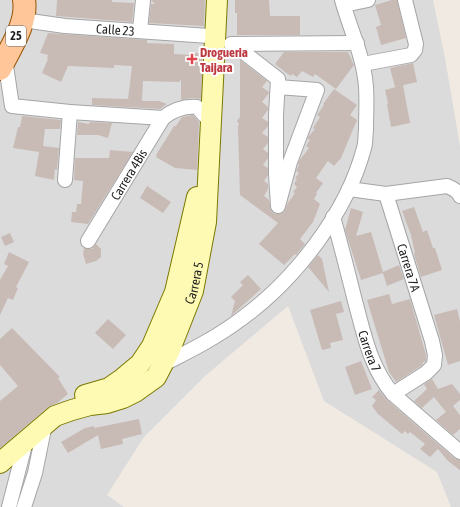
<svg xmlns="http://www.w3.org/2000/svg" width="460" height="507" viewBox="0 0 460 507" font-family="'Asap Condensed',sans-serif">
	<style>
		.residential { fill: #dcdbdb }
		.building { fill: #c8bbb6 }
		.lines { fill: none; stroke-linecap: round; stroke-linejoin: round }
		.street-casing { stroke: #a5a5a5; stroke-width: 16 }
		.secondary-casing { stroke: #7a7900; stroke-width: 22 }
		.primary-casing { stroke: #985400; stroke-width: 24 }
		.street { stroke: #fff; stroke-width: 14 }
		.secondary { stroke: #fef9b3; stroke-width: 20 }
		.primary { stroke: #ffc799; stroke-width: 22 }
		.health-dot { fill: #e0444e; stroke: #fff; stroke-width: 1.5 }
		.labels { text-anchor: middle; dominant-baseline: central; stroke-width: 4; stroke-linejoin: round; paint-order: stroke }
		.shield { fill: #fff; stroke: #626262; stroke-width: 1 }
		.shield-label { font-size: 12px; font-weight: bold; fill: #1e1e1e }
		.street-label { font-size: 13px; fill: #1e1e1e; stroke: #fff }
		.health-label { font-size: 13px; font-weight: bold; fill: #be3a42; stroke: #fff; text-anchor: start }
	</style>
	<rect width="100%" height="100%" fill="#f0eae3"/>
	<path class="residential" d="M0 0H433L445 58 460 146V507H451L437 472 324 401 288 306 205 376 144 437 107 495 124 507H0Z"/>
	<path class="building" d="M57 0H112V2L134 3 132 22 56 16Z
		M151 0H205L204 26 149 23 151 4H155Z
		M235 0H269L270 16H300V35H237V13H235Z
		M392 0H397L406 38 381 45 376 27 381 25 375 5Z
		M48 33 147 40V43L174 44V54L193 55V53H203L201 99 192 98 181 100V79L179 82 143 81 142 101H159L167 104 160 109 92 105V98L128 99 132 66 114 65V68L68 66 61 82 42 73 48 59H47L48 55 40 53Z
		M284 52H348L354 65 336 89 315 74 313 77 302 71 297 77 292 74 291 76 285 72 275 64Z
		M240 60 267 81 262 87 269 92V93L262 102 268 107V110L262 118 268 122V126L262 133 268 137V143L263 149 268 153V158L263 165 268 168V175L264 181 268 184V189L264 196 269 200 271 211 275 214H280L284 212 288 203 295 193 293 192 297 187 294 184 297 179 295 178 299 173 296 171 299 165 298 164 299 161 309 148 306 146 310 140 308 139V137L315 129 313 128 320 117 317 115 324 105 323 104 334 89 357 105 350 115 357 120 341 158 334 166 328 161 316 178 323 183 316 193 317 194 314 199 320 204 313 222 300 239 305 244 296 255 295 254 284 265 259 244 278 223 240 195 238 126 239 124 237 121 240 117Z
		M413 63 417 82 395 87 390 68Z
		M403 85 410 123 391 127 387 104 388 103 385 90Z
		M193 115 199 122 197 170 175 168 156 157 157 155H156L171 131 174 126H176L182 117Z
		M22 116 61 120 60 129H45L43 146 59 148 57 170 55 169 54 180 35 176 39 152 13 148 18 127H20Z
		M78 122 89 124 90 122 112 123 108 138 98 135H77Z
		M110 150 133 152 88 224 71 222 72 212H76L77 204H81L83 181 74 180 75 158H109Z
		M147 186 171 202 163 213 140 198Z
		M414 207 423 232 427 230 433 248H435L442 270 421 277 414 254 415 253 411 235 402 211Z
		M351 208 363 212 356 236 371 232 383 272 399 265 404 279 387 286 383 273 361 280 345 230Z
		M10 233 14 242 5 246 1 237Z
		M96 244 101 249V257L96 261 86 264 83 254 84 248 92 249Z
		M9 252 29 262 16 287 18 288 13 300 8 298 0 315V280L8 266 4 264Z
		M318 255 322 259 329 292 308 267Z
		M248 275 261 289 231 316 235 301 231 297 243 285 240 282Z
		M389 294 392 304 410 299 426 355V361L422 363 423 364 421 366 396 382 389 372 367 300Z
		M341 301 344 312 336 314 343 340 330 343 331 348 322 350 310 310Z
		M457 309 460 321V361L448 365 434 315Z
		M108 319 126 335 113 349 95 333Z
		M12 328 60 377 58 378 68 394 57 403 48 407 0 448V401L18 386 0 365V339Z
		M361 361 372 389 355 395 345 367Z
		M432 379 438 389 452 384 460 394V400L453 406 460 415V429L453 435 436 420 452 407 446 412 434 397 422 408 414 401 427 389 424 384Z
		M379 390 387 400 454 458 460 460V470L448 461 438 449 430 457 420 449 425 444 410 432 408 434 405 431 402 434 378 414 372 406 376 400 372 397Z
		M139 419 142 434 122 439 123 444 101 449 98 435 68 453 61 442 85 428 94 426V428Z"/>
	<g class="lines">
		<defs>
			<g id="street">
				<path d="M344 5 368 0"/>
				<path id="s1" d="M23 20 65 26 209 36"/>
				<path d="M140 30 143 0"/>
				<path d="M231 44 357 43"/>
				<path d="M233 44 278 79 276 115V174L278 206 290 162 317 90 278 87"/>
				<path d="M5 59 12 106 70 112 163 118"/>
				<path d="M363 64 411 55 415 50 416 44 405 0"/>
				<path d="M65 180 70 112"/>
				<path d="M349 189 386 194 447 186C452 188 458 191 460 196"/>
				<path id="s2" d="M386 194 432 341 435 355 434 365 426 373 393 394"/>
				<path id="s3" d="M333 217C341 245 348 273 355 301 364 334 370 367 393 394L460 452"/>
				<path id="s4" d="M88 241 163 118C173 110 184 106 197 107L205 116"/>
				<path d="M162 365C189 351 216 338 241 319 295 280 347 213 364 148 366 142 365 136 366 130 366 116 367 101 366 87 364 57 350 29 342 0"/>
				<path d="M9 507 26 441"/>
				<path d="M24 507 35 473 45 424"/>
			</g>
			<g id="secondary">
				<path d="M85 395 109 388 122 379 140 364 152 346 175 292 197 197"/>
				<path id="s5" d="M0 463 55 416 72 410 90 405 107 403 123 398 135 392 156 377 169 352 193 291 206 222 217 0"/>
			</g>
			<path id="primary" d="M0 69C9 50 28 23 24 0"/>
		</defs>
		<use href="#street" class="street-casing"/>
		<use href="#secondary" class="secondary-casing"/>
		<use href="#primary" class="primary-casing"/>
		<use href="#street" class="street"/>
		<use href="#secondary" class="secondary"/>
		<use href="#primary" class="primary"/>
	</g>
	<path class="health-dot" d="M190 53h4v4h4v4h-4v4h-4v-4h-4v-4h4z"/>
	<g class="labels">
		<rect class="shield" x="6" y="26" width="20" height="20" rx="3"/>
		<g class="shield-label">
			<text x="16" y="36">25</text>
		</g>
		<g class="street-label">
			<text stroke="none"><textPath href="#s1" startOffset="93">Calle 23</textPath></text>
			<text stroke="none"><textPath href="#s4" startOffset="78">Carrera 4Bis</textPath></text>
			<text stroke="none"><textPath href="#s2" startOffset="77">Carrera 7A</textPath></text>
			<text stroke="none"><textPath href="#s5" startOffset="284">Carrera 5</textPath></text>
			<text stroke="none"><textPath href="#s3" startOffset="139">Carrera 7</textPath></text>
		</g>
		<g class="health-label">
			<text x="200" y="52">Drogueria<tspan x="200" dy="15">Taijara</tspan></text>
		</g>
	</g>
</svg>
